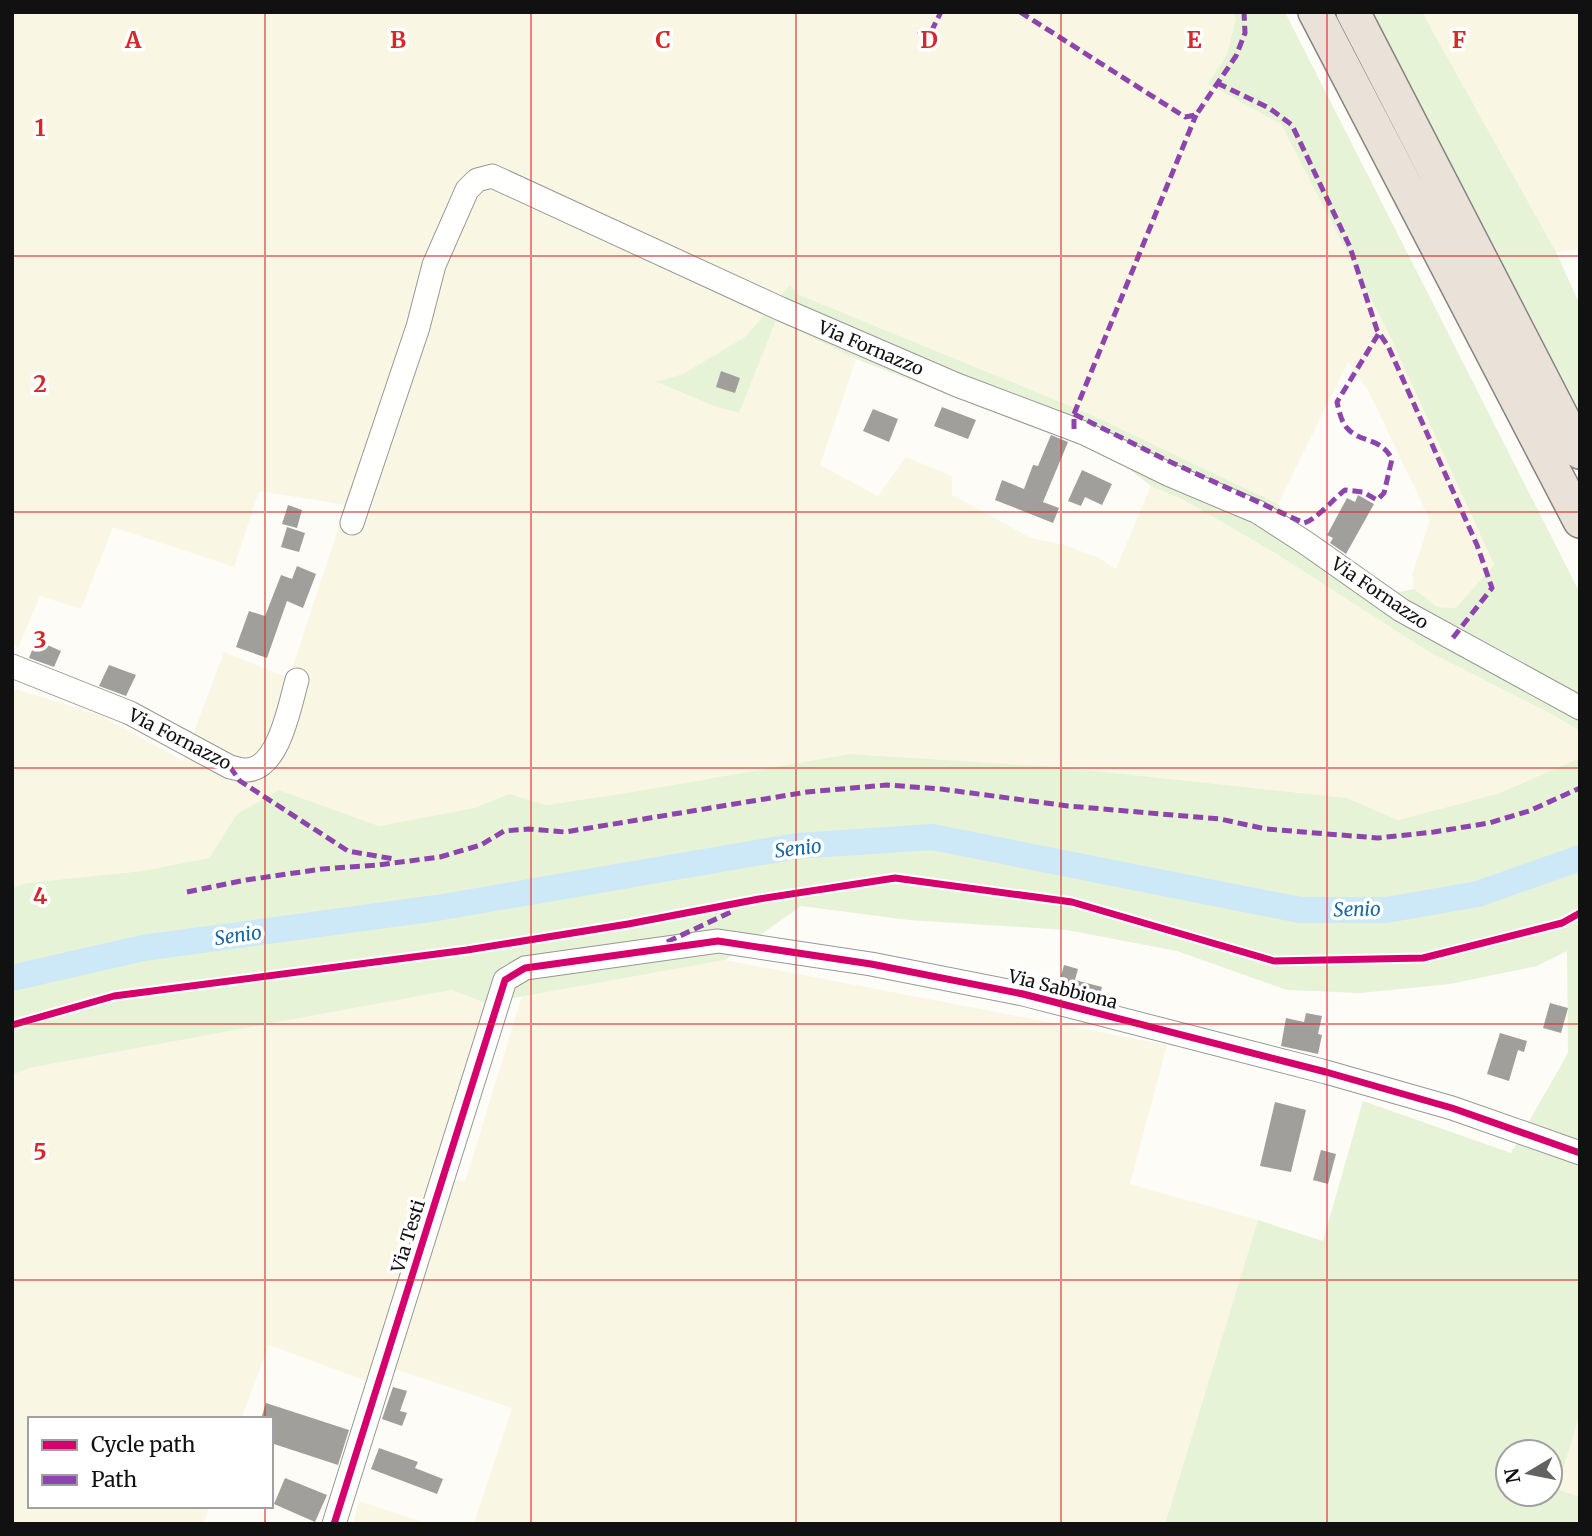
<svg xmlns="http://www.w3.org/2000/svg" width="1592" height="1536" viewBox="0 0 1592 1536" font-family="Merriweather,serif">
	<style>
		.farmland { fill: #f9f7e4 }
		.green { fill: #e7f3d7; fill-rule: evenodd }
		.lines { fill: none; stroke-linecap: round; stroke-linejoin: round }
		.river { stroke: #cde8f7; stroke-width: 26 }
		.building { fill: #a19f9c }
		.minor-casing { stroke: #979795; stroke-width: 25 }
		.highway-casing { stroke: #858482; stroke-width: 36 }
		.minor { stroke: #fffffe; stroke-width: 23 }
		.highway { stroke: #eae1d8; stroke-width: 33 }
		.quiet { stroke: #8e44ad; stroke-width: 5; stroke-dasharray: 10 5; stroke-linecap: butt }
		.cycleway-casing { stroke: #fff; stroke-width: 11 }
		.cycleway { stroke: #d6006c; stroke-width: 7 }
		.grid { fill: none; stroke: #d62828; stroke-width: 2; stroke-opacity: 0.55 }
		.labels { text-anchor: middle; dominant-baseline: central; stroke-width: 7; stroke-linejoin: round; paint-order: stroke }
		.street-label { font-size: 18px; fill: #111; stroke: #fff }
		.water-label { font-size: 19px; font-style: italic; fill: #1768a6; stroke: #fff }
		.grid-label { font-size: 23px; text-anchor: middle; font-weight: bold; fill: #d62828; stroke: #fff; stroke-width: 7; stroke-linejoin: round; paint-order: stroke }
	</style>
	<rect width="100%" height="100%" fill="#fdfcf7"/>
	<path class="farmland" d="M12 12H1232L1236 18 1227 54 1208 84 1281 124 1388 332 1494 566 1456 609 1437 607 1414 589 1412 575 1430 520 1368 390 1348 362 1278 504 1090 414 797 294 790 285 745 337 683 375 657 383 711 405 776 320 856 359 820 465 878 496 906 457 952 476V495L1031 538 1065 545 1099 558 1116 569 1151 486 1184 500 1275 553 1429 652 1548 712 1580 731V758L1497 794 1398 820 1347 798 1059 767 849 754 633 792 546 805 509 794 474 808 379 826 279 790 237 814 209 858 142 871 26 883 12 888V698L15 689 100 715 183 761 224 652 289 678 346 505 259 491 234 567 113 527 81 609 40 596 18 648 12 645Z
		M1422 12H1580V249L1556 252Z
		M725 960 1167 1045 1130 1184 1258 1220 1165 1524H474L512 1408 373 1362 366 1381 269 1345 241 1419H30V1506H210L203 1524H12V1075L29 1068 452 990 485 1003 403 1267 453 1180 465 1182 522 996Z
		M1580 1414V1497L1557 1489Z
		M359 1501 429 1524H353Z"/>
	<path class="green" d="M1232 12H1285L1580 593V731L1548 712 1429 652 1275 553 1184 500 1151 486 1060 415 970 403 856 359 776 320 739 413 711 405 656 382 683 374 745 337 790 285 797 294 1090 414 1278 504 1331 572 1400 592 1414 589 1437 607 1456 608 1494 565 1388 332 1281 124 1208 84 1227 54 1236 18Z
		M1372 12H1422L1556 252 1580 305V412Z
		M849 754 1059 767 1347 798 1398 820 1497 794 1580 758V1414L1557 1489 1580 1497V1524H1165L1258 1220 1323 1241 1363 1101 1511 1153 1568 1053 1567 951 1537 966 1450 984 1361 993 1287 990 1177 951 1067 930 909 920 801 906 725 960 485 1003 452 990 29 1068 12 1075V888L26 883 142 871 209 858 237 814 279 790 379 826 474 808 509 794 546 805 633 792ZM1508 1452H1550V1494H1508Z"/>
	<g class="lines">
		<path class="river" d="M12 978 143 948 437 908 797 846 932 837 1300 910H1386L1478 894 1580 858"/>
	</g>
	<path class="building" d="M721 371 740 378 735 393 716 387Z
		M942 407 976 420 968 439 934 426Z
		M873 409 898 419 889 442 863 431Z
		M1051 435 1068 442 1043 502 1059 508 1053 523 995 500 1002 480 1024 489 1033 465 1038 466Z
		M1082 470 1112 484 1102 505 1085 497 1081 506 1068 501Z
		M1358 495 1374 504 1346 554 1330 543 1333 538 1327 535 1347 498 1355 502Z
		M288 505 302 510 297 528 282 524Z
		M287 527 305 533 299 552 281 547Z
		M297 566 316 574 303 608 287 601 267 658 236 647 249 611 265 616 281 575 292 579Z
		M36 640 61 651 54 667 29 658Z
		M109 665 136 675 126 696 99 686Z
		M1064 965 1078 969 1075 980 1102 987 1099 999 1058 988Z
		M1550 1003 1568 1008 1561 1033 1543 1028Z
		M1306 1013 1322 1016 1318 1034 1322 1035 1318 1054 1281 1046 1286 1018 1304 1022Z
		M1500 1033 1527 1041 1524 1052 1518 1050 1509 1081 1487 1074Z
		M1275 1102 1306 1110 1291 1172 1260 1166Z
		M1321 1150 1336 1154 1328 1184 1313 1180Z
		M393 1387 407 1391 400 1411 407 1413 402 1426 382 1419Z
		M266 1403 349 1430 338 1465 271 1443V1419H261Z
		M379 1448 418 1462 415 1468 443 1479 437 1494 371 1469Z
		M285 1478 327 1495 315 1522 274 1504Z"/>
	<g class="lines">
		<defs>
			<path id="minor" d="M352 523 418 327 434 265 467 190 477 180 492 176 781 309 957 385 1084 433 1170 475 1258 512 1306 543 1401 610 1580 708
				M12 666 130 713 230 767C235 768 241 770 246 770 279 770 290 704 297 680
				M334 1524 505 980 525 968 718 941 871 964 1023 994 1326 1072 1452 1108 1580 1153"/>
			<path id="highway" d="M1315 12 1580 521
				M1353 12 1580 452"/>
		</defs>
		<use href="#minor" class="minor-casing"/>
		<use href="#highway" class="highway-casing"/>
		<use href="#minor" class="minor"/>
		<use href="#highway" class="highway"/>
		<path class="quiet" d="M1020 12 1185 117 1196 115 1236 56 1245 33 1244 12
			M918 31 930 34 941 12
			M1217 83 1269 108 1292 125 1350 247 1377 330 1388 346 1477 545 1492 588 1452 639
			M1074 414 1162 458 1304 523C1316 520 1333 499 1345 490L1363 492 1377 500 1384 493 1392 459C1380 436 1361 444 1347 428 1341 421 1339 411 1337 402L1379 333
			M1074 429V414L1196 115
			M230 767 240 781 348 851 394 859
			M187 892 246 880 322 869 378 865 440 857 481 845 504 831 529 829 565 832 807 792 887 785 941 789 1068 806 1220 819 1266 829 1378 838 1434 832 1489 823 1529 811 1580 788
			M667 942 733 911"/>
		<defs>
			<path id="cycleway" d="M12 1025 114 996 467 950 628 924 759 899 895 878 1072 902 1274 961 1423 958 1562 923 1580 913
				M334 1524 505 980 525 968 718 941 871 964 1023 994 1326 1072 1452 1108 1580 1153"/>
		</defs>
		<use href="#cycleway" class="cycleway-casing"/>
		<use href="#cycleway" class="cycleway"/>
	</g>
	<path class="grid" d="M265 12V1419M531 12V1524M796 12V1524M1061 12V1524M1327 12V1524M12 256H1580M12 512H1580M12 768H1580M12 1024H1580M12 1280H1580M265 1506V1524"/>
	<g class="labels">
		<g class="street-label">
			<text transform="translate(871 348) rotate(23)">Via Fornazzo</text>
			<text transform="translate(1380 593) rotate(34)">Via Fornazzo</text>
			<text transform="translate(180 739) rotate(27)">Via Fornazzo</text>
			<text transform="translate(1063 989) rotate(14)">Via Sabbiona</text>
			<text transform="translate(408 1236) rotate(-73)">Via Testi</text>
		</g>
		<g class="water-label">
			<text transform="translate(798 848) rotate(-7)">Senio</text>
			<text transform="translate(1357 909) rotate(-1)">Senio</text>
			<text transform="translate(238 935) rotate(-8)">Senio</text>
		</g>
	</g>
	<g class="grid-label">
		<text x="133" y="48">A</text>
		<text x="398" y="48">B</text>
		<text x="663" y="48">C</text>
		<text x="929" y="48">D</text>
		<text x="1194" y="48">E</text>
		<text x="1459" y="48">F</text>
		<text x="40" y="136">1</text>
		<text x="40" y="392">2</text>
		<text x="40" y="648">3</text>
		<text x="40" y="904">4</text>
		<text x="40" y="1160">5</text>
	</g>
	<rect width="1592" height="1536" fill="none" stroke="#111111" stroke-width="28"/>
	<rect x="28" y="1417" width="245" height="91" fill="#ffffff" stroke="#a0a0a0" stroke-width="2"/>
	<rect x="42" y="1440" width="35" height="10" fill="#d6006c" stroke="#a0a0a0" stroke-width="2"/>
	<text x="91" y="1452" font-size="21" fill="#111111">Cycle path</text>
	<rect x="42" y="1475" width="35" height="10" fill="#8e44ad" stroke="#a0a0a0" stroke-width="2"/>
	<text x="91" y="1487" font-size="21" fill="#111111">Path</text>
	<g transform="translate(1529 1473) rotate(260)"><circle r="33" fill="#ffffff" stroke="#a0a0a0" stroke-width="2"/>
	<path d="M0-5L12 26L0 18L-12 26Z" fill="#646362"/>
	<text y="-10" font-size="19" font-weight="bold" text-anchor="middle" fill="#111111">N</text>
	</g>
</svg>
